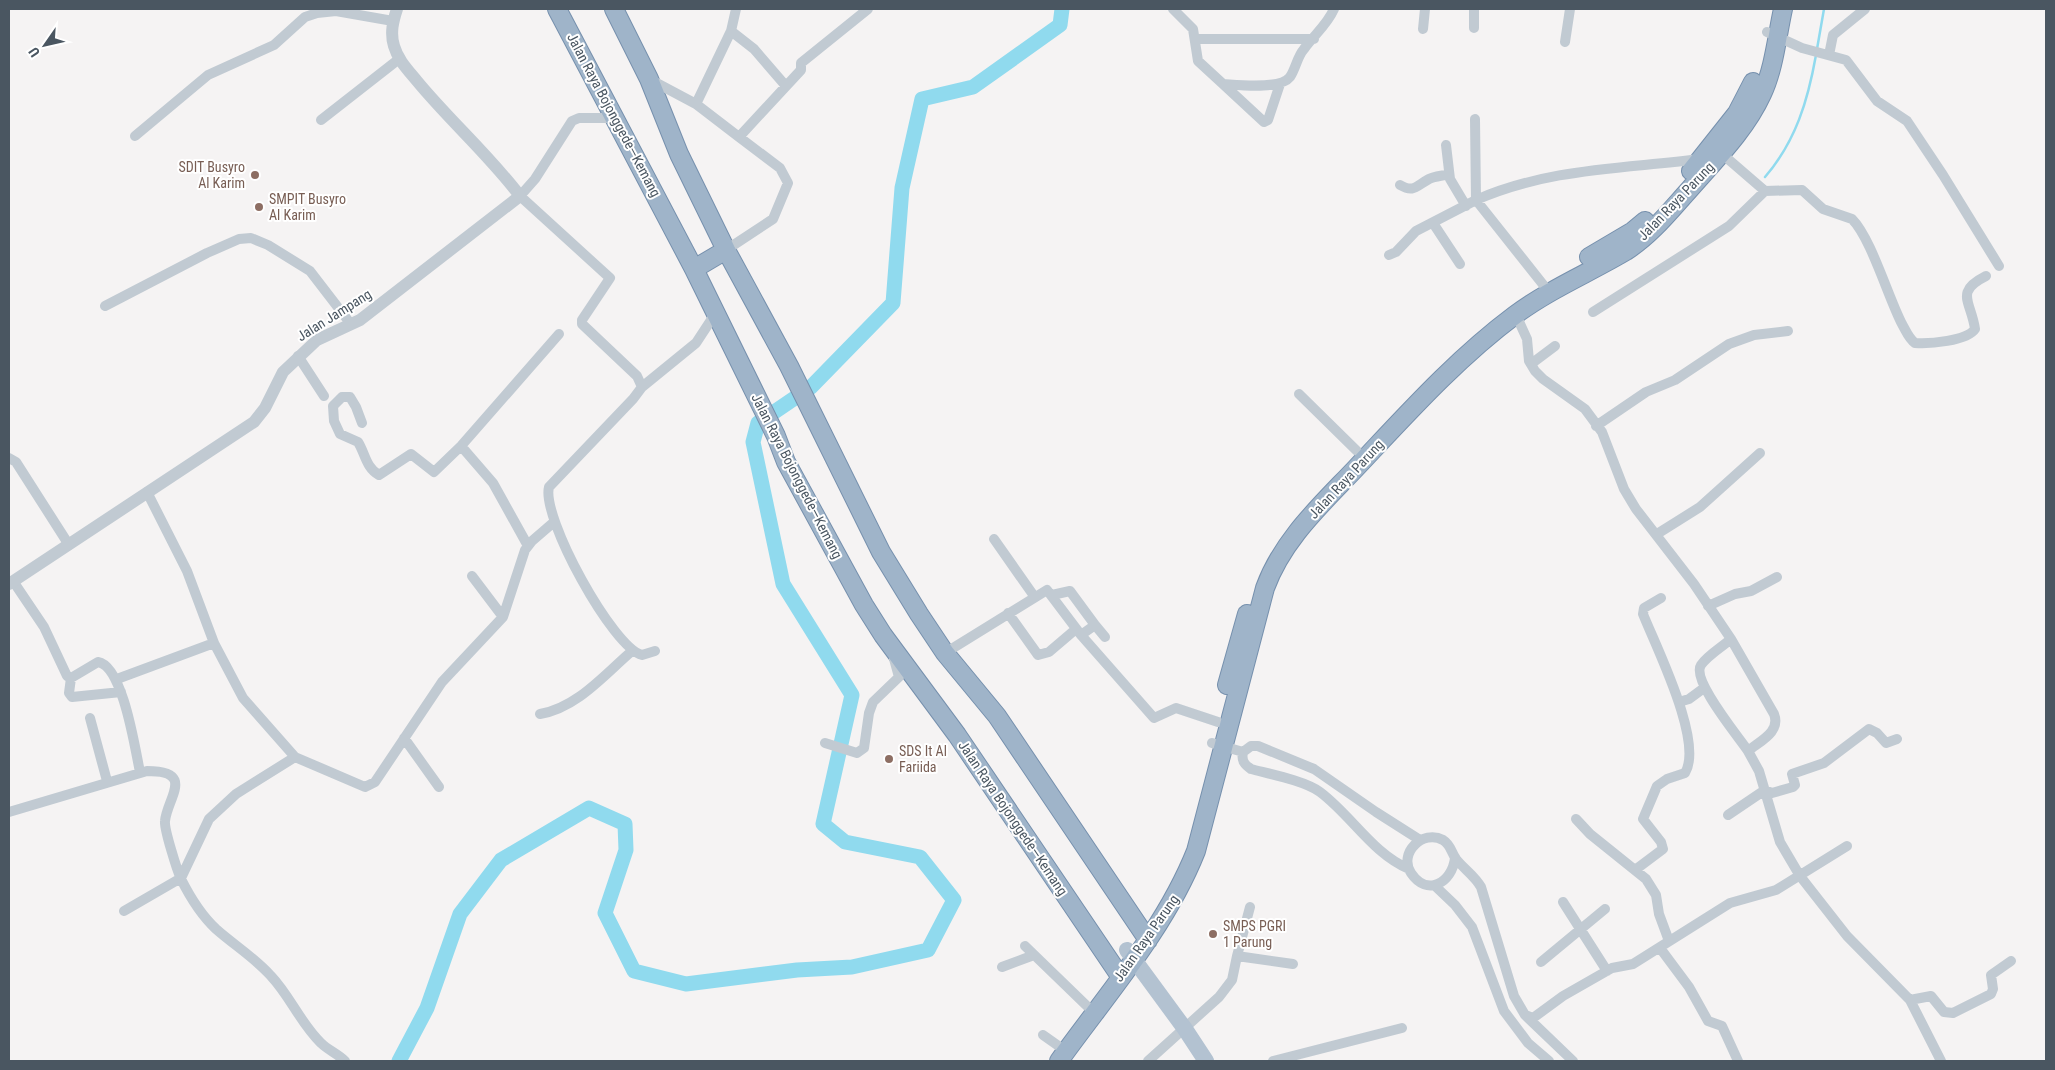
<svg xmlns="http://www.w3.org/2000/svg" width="2055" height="1070" viewBox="0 0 2055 1070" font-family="'Roboto Condensed',sans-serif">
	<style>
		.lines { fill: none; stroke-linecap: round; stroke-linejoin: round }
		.stream { stroke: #90daee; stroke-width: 2.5 }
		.river { stroke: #90daee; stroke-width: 15 }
		.trunk-casing { stroke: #7690ad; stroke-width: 20 }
		.minor { stroke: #c1cad2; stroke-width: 10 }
		.tertiary { stroke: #c1cad2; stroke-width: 12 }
		.primary { stroke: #b3c2d1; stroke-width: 16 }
		.trunk { stroke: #9fb4c9; stroke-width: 18 }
		.education-dot { fill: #8d6e63; stroke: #fff; stroke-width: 2 }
		.labels { text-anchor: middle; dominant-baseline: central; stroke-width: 4; stroke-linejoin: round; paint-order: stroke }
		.street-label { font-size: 14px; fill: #4a5661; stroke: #fff }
		.education-label { font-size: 14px; fill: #785e54; stroke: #fff; text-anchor: start }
	</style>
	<rect width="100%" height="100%" fill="#f5f3f3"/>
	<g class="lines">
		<path class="stream" d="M1817 49 1824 9
			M1765 177C1796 141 1808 100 1816 55"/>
		<path class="river" d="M399 1061 427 1008 460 914 501 860 589 808 625 824 626 850 605 913 634 971 686 984 797 970 852 967 928 950 954 900 920 857 845 842 823 824 852 695 783 584 753 442 758 423 811 387 893 303 902 188 922 99 973 87 1060 25 1062 9"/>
		<defs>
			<path id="trunk" d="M557 9 694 269 776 436 786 462 864 605 883 635 957 735 1120 976
				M614 9 649 79 679 154 726 250 789 366 881 552 919 614 945 653 997 716 1148 940
				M1691 171 1737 113 1753 82
				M1589 257 1633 231 1645 221
				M694 269 726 250
				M1227 685 1247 614
				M1059 1061C1107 994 1165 929 1196 851L1265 588C1283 539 1321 505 1356 468 1406 415 1456 359 1515 315 1550 289 1589 273 1626 251 1651 235 1670 211 1689 190 1715 160 1745 131 1762 94 1774 69 1777 36 1783 9"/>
		</defs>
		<use href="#trunk" class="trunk-casing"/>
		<path class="minor" d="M1173 9 1193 29 1198 61 1223 84C1239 85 1280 90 1290 77 1296 68 1297 57 1304 49 1314 35 1327 25 1334 9
			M1474 28V9
			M1423 29 1425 9
			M731 31 754 49 785 85
			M1767 32 1802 48 1846 60 1877 101 1907 121 1943 175 1999 266
			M1195 39H1314
			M1565 42 1570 9
			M1829 55 1833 35 1865 9
			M649 79 696 104 739 137 801 70V63L868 9
			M1223 84 1264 122 1268 120 1280 84
			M696 104 731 31 736 9
			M607 118H579L572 121 535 179 520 196 610 278 582 320V324L637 376 642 387 633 399 549 487C541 517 613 648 642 655L655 651
			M1475 119 1476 200C1549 168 1622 169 1700 159
			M321 120 399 59
			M135 136 208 75 274 45 305 17 317 13 336 11 393 21
			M1446 145 1450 179 1466 206
			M1721 153 1765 191 1802 190 1823 209 1852 219C1871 238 1888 297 1902 324 1906 331 1909 339 1915 343 1929 344 1967 341 1975 329 1971 301 1954 292 1986 276
			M1400 185C1414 193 1416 186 1429 179 1435 176 1442 176 1449 174
			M1433 223 1460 264
			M726 250 773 219 788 183 780 168 739 137
			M1389 255 1396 252 1416 231 1476 200 1549 292
			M105 306 207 253 239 239 251 238 268 245 310 271 350 323
			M1593 312 1729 226 1765 191
			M1516 315 1527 339 1529 361 1535 371 1543 379 1585 409 1602 432 1624 489 1636 509 1694 584 1731 639 1774 714C1781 732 1760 741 1748 751L1759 771 1780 842 1800 876 1847 936 1910 1000 1941 1061
			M298 356 324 396
			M1531 364 1555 346
			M642 387 696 343 715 314
			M1299 394 1357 451
			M362 423 356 407 350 397H342L333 406 334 421 340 434 358 442C365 453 366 468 379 475L411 454 434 472 461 446 559 334
			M1596 426 1646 392 1675 380 1729 344 1754 335 1788 331
			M461 446 493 483 528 546
			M9 458 16 462 69 545
			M147 492 187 571 214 643 243 698 295 757 365 787 375 782 442 682 503 617 525 550 532 541 554 522
			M1657 534 1700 507 1760 453
			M994 539 1034 596
			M472 576 503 617
			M13 581 44 627 67 676 71 678 98 662C123 666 135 749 140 772
			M1052 595 1070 591 1095 625
			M1708 606 1735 594 1751 591 1777 577
			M1008 613 1038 655 1049 652 1076 629
			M1081 635 1095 625 1105 637
			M1731 639C1722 647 1708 655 1701 665 1691 680 1738 736 1748 751
			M945 653 1047 590 1081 635 1154 718 1176 708 1218 722
			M71 678 69 693 72 697 121 692
			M117 679 214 643
			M1679 702 1689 699 1704 688
			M540 714C577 708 605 674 632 651
			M90 718 107 781
			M404 738 439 787
			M825 743 857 753 864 748 869 713 873 702 899 677 894 659
			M1212 743 1243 752
			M1243 752C1241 761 1245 765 1251 769 1270 774 1305 781 1320 792 1352 816 1372 853 1409 869
			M1243 752 1251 746H1258L1314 769 1376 812 1420 840
			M9 812 147 771C196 771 167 798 165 821 164 829 177 870 181 879 190 897 201 915 216 929 234 945 255 958 271 976 290 996 301 1024 321 1043 328 1050 338 1054 345 1061
			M1728 815 1765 790 1772 793 1793 787 1795 785 1792 774 1824 763 1869 729 1877 733 1886 743 1897 739
			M1576 819 1590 834 1646 879 1656 895 1659 914 1669 941
			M1455 858C1452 883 1427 897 1411 873 1398 853 1423 829 1443 840 1451 845 1451 852 1456 859 1464 869 1475 876 1481 887L1514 996 1525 1015 1573 1061
			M1635 870 1663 849 1661 842 1643 819 1657 786 1667 779 1685 773C1704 742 1656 647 1643 614L1644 608 1661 598
			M1434 885 1455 905 1472 927 1504 1011 1528 1043 1549 1061
			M1563 902 1607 971
			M124 911 181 878 209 819 236 794 295 757
			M1025 946 1088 1007
			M1660 948 1689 987 1708 1021 1722 1026 1738 1061
			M1237 956 1250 907
			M1541 962 1605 909
			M1002 967 1034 955
			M1910 1000 1931 996 1944 1012 1953 1013 1991 994 1993 989 1991 975 2011 961
			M1525 1015 1533 1018 1563 996 1612 968 1633 964 1730 903 1776 890 1847 846
			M1043 1035 1060 1047
			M1148 1061 1219 997 1232 980 1237 956 1293 964
			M1273 1061 1402 1028"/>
		<path class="tertiary" d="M9 584 254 422 265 408 283 372 317 340 360 320 520 196C489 155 450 121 417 81 408 70 398 60 394 46 390 33 393 21 397 9"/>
		<path class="primary" d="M1127 950 1185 1029 1206 1061"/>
		<use href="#trunk" class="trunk"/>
	</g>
	<g class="education-dot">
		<circle cx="255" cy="175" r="5"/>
		<circle cx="259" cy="207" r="5"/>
		<circle cx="889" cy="759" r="5"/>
		<circle cx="1213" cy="934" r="5"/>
	</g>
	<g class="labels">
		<g class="street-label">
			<text transform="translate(614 115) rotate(62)">Jalan Raya Bojonggede—Kemang</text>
			<text transform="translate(1676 201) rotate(-46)">Jalan Raya Parung</text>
			<text transform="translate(334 315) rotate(-32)">Jalan Jampang</text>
			<text transform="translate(797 476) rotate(63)">Jalan Raya Bojonggede—Kemang</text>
			<text transform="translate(1346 479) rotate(-47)">Jalan Raya Parung</text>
			<text transform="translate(1013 818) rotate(56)">Jalan Raya Bojonggede—Kemang</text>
			<text transform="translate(1146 938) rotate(-55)">Jalan Raya Parung</text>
		</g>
		<g class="education-label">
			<text x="245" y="167" text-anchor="end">SDIT Busyro<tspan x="245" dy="16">Al Karim</tspan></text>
			<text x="269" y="199">SMPIT Busyro<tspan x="269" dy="16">Al Karim</tspan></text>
			<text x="899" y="751">SDS It Al<tspan x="899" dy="16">Fariida</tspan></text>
			<text x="1223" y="926">SMPS PGRI<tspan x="1223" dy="16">1 Parung</tspan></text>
		</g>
	</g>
	<rect width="2055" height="1070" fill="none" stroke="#4a5661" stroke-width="20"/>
	<g transform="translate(45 45) rotate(236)" stroke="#ffffff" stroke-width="4" paint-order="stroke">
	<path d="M0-4L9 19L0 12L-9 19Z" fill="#4a5661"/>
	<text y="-8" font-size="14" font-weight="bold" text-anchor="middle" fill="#4a5661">U</text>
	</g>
</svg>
